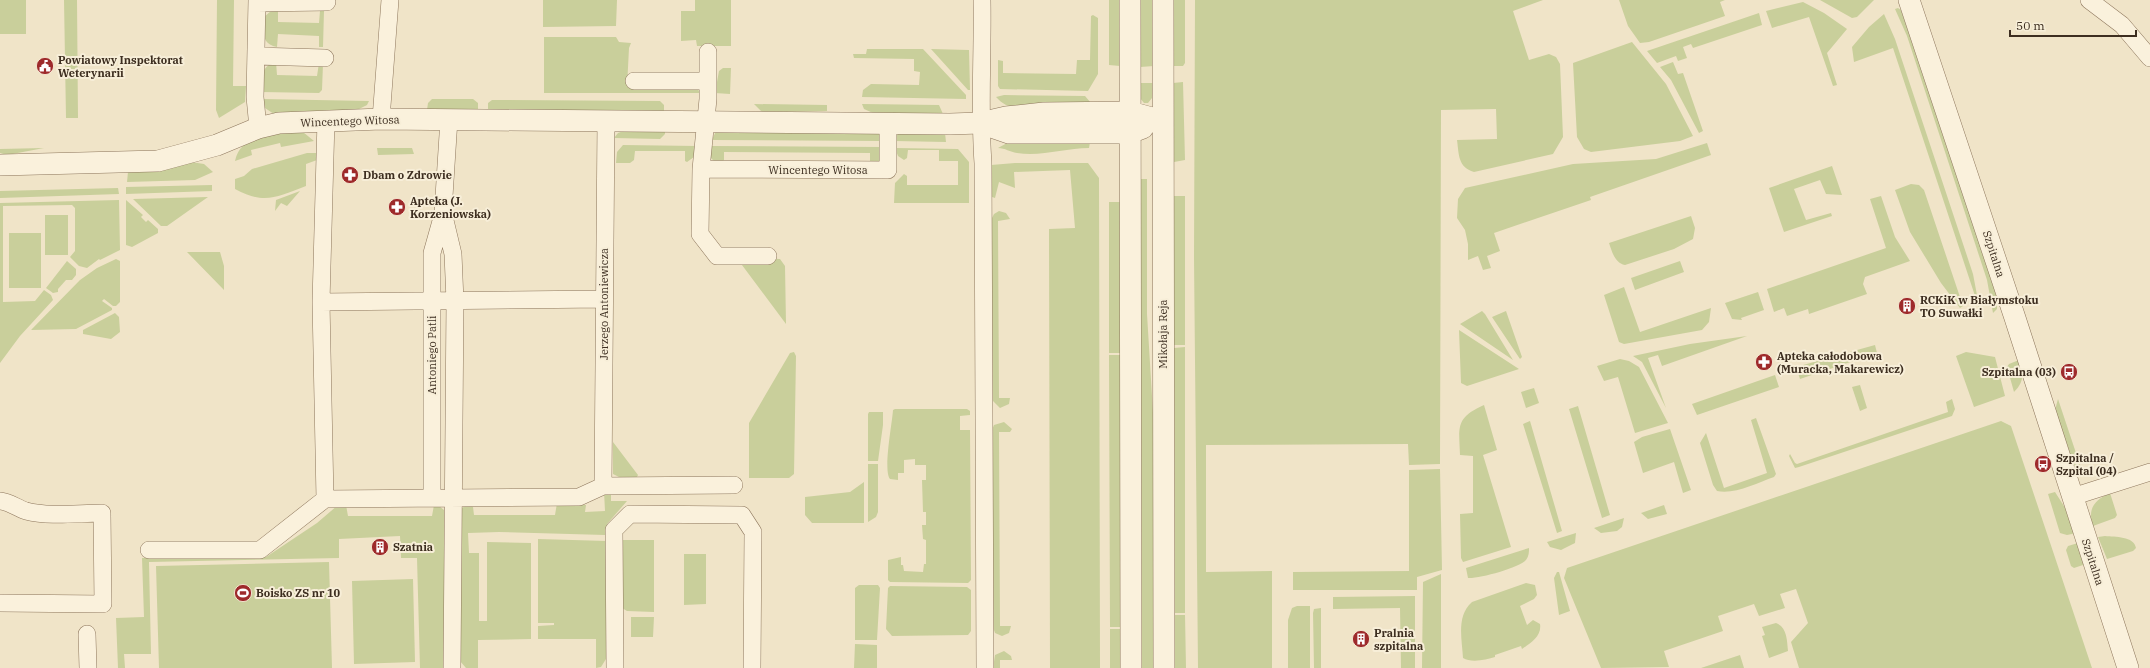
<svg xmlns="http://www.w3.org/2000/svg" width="2150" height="668" viewBox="0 0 2150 668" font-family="'IBM Plex Serif',serif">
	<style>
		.green { fill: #c9cf9b }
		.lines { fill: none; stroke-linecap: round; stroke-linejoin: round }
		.minor-casing { stroke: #8d765c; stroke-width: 18 }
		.tertiary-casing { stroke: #8d765c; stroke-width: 22 }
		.minor { stroke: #faf1dc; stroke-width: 17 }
		.tertiary { stroke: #faf1dc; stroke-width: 21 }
		.labels { text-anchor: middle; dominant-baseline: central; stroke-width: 4; stroke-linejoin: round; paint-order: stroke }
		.poi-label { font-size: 11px; font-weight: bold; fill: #3d2e20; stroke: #f7eed8; text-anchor: start }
		.street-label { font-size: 11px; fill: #3d2e20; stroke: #f7eed8 }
	</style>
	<rect width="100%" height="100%" fill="#f0e4c8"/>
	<path class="green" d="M0 0H26V34H0Z
		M64 0H77L78 118H66Z
		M217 0H234L233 86H246L245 102 219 118 216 110Z
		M543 0H617L616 26 543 27Z
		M695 0H731V46H697L696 40 681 41V11H695Z
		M1109 0H1120V66L1109 65Z
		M1140 0H1154V66L1140 67Z
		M1174 0H1185V63L1183 66H1174Z
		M1195 0H1543L1513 11 1529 60 1549 54 1556 57 1560 64 1563 137 1553 154 1474 172C1458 167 1459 155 1457 140L1497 139 1496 109 1441 110 1440 464 1409 465 1408 444 1206 445V572L1272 571V668H1198L1194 258Z
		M1619 0H1725L1720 2 1725 16 1649 42 1640 43 1628 26Z
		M1820 0H1874L1857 17 1852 18Z
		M1803 2 1824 13 1847 29 1827 53 1837 85 1833 86 1809 17 1772 28 1766 11Z
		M1898 8 1901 10 1997 297V309L1993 313 1987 280 1907 36 1895 9Z
		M278 10V22L319 23 320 11H324L323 47H319V36L278 34 277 47C260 44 264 31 264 17L271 11Z
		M1759 13 1762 25 1693 48 1691 44 1683 47 1687 58 1678 61 1676 56 1657 63 1647 51Z
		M1884 14 1895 39 1973 274 1980 311 1893 48 1854 62 1852 47 1869 27Z
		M1093 15 1098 18V74L1088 91 1000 89 998 86V60L1003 61V73L1076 74 1077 60H1090L1091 16Z
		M544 37H616L619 42 631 43 629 48 627 87H694L702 93H544Z
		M1632 42 1666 84 1693 136 1680 141 1591 152 1584 149 1577 137 1573 63Z
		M867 49H923L966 95V99L862 97 863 90 871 84 919 85 920 72 914 71V59L854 58 853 54H866Z
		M931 49 969 50 970 90H968Z
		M276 62 277 75 317 76 319 63 323 64 322 90 319 93 261 92C262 78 260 66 276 62Z
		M1673 62 1678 74 1683 73 1703 131 1699 133 1671 80 1660 67Z
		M723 68H731L730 94 715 93 719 71Z
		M1183 82 1185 160 1174 162 1173 83Z
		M1140 83H1154L1152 98 1148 103H1144L1140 98Z
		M1004 95 1085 96 1091 103C1073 105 1020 110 1006 105 1002 103 999 100 996 97Z
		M262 99 369 101 367 105 357 110 274 114 265 108Z
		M432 99H473L478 103V110H427L428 103Z
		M492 100 660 101 664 105V112L488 110V103Z
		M754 104 827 105V111L762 112Z
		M862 104 939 105 943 114 873 113 864 109Z
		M626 130 665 131V134L660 139 614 138 618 133Z
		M716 131 879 134 882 141 712 140Z
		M284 132H303L314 141 281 147 280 143 251 150 252 155 235 161C240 137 264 137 284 132Z
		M900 133H945L946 142 895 141 896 136Z
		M1090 142 1089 148C1065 148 1041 157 1017 153 1010 152 1005 148 998 148L1007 143Z
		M1707 143 1711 155 1590 197 1591 200 1494 233 1500 251 1487 256 1491 268 1483 270 1478 256 1468 260V244L1465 230 1457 218 1458 199 1465 188 1573 164 1656 159Z
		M623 145 697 146 694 157 687 162 685 161V151H635L634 160 630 163H616L617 152Z
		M711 146 882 147 880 160 878 162H870V153L724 152V160L721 163 715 162 710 157Z
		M44 148 7 155 0 153V149Z
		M377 148H412L414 154 378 155Z
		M895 148 958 149 969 162V203H894L895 183 904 174 907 176V185H958V161H939V150H908L907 158 904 160 898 156Z
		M307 153H317V160L306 164V186C276 197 265 205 235 189V179L244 176 252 169Z
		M191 162 204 164 213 172 195 180 127 182 128 172Z
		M1015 163H1088L1099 178 1100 668H1050L1049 229 1075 228 1070 170 1014 172 1015 188 999 182 995 198 992 197 991 165Z
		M1832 166 1842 195 1826 194 1820 180 1794 189 1806 220 1831 213 1832 216 1784 232 1769 188Z
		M1139 179H1147V314L1154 429 1155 668H1141Z
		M1911 184 1919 185 1924 190 1963 306 1960 308 1941 283 1910 232 1895 190Z
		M212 185V191L126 194V187Z
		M118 188 119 194 0 198V191Z
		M300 191 287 206 281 203 275 211 276 200Z
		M1174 196H1185V345H1174Z
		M1881 196 1895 237 1910 261 1865 277 1863 284 1867 294 1809 314 1808 309 1787 316 1784 308 1774 312 1767 289 1886 248 1870 199Z
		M208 197 167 226H161L133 199Z
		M119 200 120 250 100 260 99 259 87 268 79 266 70 257 75 251V208L72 205 3 206V302L35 301 44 290 51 295 53 300 20 336 0 363V203Z
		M126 200 143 215 141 217 146 222 148 220 158 229V233L132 247 126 245Z
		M1109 202H1120L1121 353H1109Z
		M999 211 1006 213 1010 219 998 221 999 398H1010L1009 404 1000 408 993 401 992 393 991 220 994 214Z
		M45 215H68V255H45Z
		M1691 216 1695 228 1693 239 1674 249 1625 265C1615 263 1612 252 1609 243Z
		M9 233H41V288H9Z
		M187 252H220L224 266V290Z
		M739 258 780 259 785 266 786 324 739 261Z
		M116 259 120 261V302L116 306H113L104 299 102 301 112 308V310L76 329 31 330 80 280 97 268Z
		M67 261 76 269V275L72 280H66L58 289V292L53 293 46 288Z
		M1680 261 1684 272 1635 290 1631 278Z
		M1624 287 1640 332 1711 308 1709 322 1702 330 1624 344 1619 342 1604 295Z
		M1758 292 1764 310 1741 318 1742 320 1732 319 1725 303Z
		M1482 311 1485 314 1513 360 1460 324Z
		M1506 311 1522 357 1520 359 1492 317Z
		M115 313 119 317 120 332 111 339 83 334V330Z
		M1459 330 1519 369 1467 386 1461 383Z
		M1747 336 1662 366 1658 355 1648 358 1666 408 1642 362 1633 356 1690 344Z
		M1875 345 1877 353 1800 379 1796 367Z
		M1185 347V613H1175L1174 348Z
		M794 352 796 356 794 474 789 478H749V423L790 353Z
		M1966 352 1995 357 2005 396 1974 407 1956 356Z
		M1109 355H1120L1121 627H1110Z
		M1620 359 1629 361 1639 367 1668 423 1635 433 1618 377 1604 381 1597 366Z
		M2019 360C2023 373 2025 381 2014 392L2007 367 2009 364Z
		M1775 375 1779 387 1700 414 1697 415 1692 404Z
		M1860 385 1867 408 1860 411 1852 387Z
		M1534 388 1539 403 1526 408 1521 392Z
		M1952 399 1955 409 1952 416 1799 467 1795 468 1789 456 1790 454 1795 463 1797 464 1948 412 1946 402Z
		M2058 399 2084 477 2077 472 2073 462 2055 410Z
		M1484 405 1497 450 1483 455 1511 547 1463 562 1461 558 1460 514 1473 513V456L1460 455C1459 427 1455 418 1484 405Z
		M1578 406 1610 515 1602 518 1569 409Z
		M895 409H967L970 411V415L960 416V430H970L971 580 968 583 890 582 888 580V560L901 557V565H903L904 571 923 572 924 564H926V540L923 539 922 525H926V512H923L922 480H926V465H915V459L904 460V473H898V480L890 479C883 470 892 425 893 410Z
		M869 412H883V425L878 461H868V414Z
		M1756 418 1776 474 1774 477C1757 483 1734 495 1717 491L1713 485 1700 443 1706 433 1724 488 1767 473 1751 420Z
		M1530 421 1562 531 1557 533 1523 424Z
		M2001 421 2011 426 2092 668H1799L1791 642 1808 623 1796 589 1780 594 1785 608 1759 616 1754 604 1718 616 1723 631 1664 651 1669 667 1601 668 1564 578 1567 568Z
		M1004 422 1012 429 1010 432H999L1000 626H1011L1009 633 1002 636 995 633 993 627 992 430 994 425Z
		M1670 429 1691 490 1683 493 1674 462 1643 473 1634 442 1642 437Z
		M613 442 638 475 637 477H619L613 474Z
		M868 464H878V512L876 517 868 522Z
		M1440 469 1442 570 1417 577V590H1293V572L1409 571V470Z
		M864 482V523H812L805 515V497L850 492Z
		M611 490V501H627L607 524V534L605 535 499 532 468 533 469 553H479V621H487V542L531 543V639L478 640V668H466L460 661V512L462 508 469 504 473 507 474 515H555L557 503 586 505 585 512 605 511 604 491Z
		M2055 492 2071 517 2077 533 2067 535 2060 533 2048 494Z
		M2110 493 2117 515 2115 518 2093 526C2087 508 2095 500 2110 493Z
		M338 505H346L348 516H432L434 505 439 506 444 510 446 668H420L417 558H401L400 536 339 539V558L149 562 151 654H124L125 668H118L116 618 144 617 142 558 266 557 317 523Z
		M1664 505 1667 514 1648 519 1641 513Z
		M1624 518 1622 527 1617 531 1601 533 1594 528Z
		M1576 533 1575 543 1561 550 1550 547 1547 542Z
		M2105 536C2115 537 2134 536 2136 548L2133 551 2107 559 2098 537Z
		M538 539 607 541 606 659 601 667 596 668V639H538V626L554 625V623H538Z
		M619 540H654V612L627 611 622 608Z
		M2078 543 2086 564 2074 568 2071 566 2066 550 2068 546Z
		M1529 548C1529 552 1529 556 1526 560 1519 568 1478 579 1468 578L1466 568Z
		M684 554H706V604L684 605Z
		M329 562 332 668H159L156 566Z
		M1557 572H1559L1570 611 1559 615 1554 578Z
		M1441 574V668H1422L1423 582Z
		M413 579 415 662 354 664 352 581Z
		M1526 583 1535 585 1537 595 1534 599 1520 606 1527 625 1533 620 1540 624C1542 636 1531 643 1522 649L1521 646 1495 655V657C1486 660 1471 663 1463 658 1462 639 1456 616 1472 602Z
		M859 585H878L880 588 877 640H855V588Z
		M890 586 967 587 971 590V631L968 635 892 636 886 629 888 588Z
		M1415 596V668H1401L1400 608 1333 609V597Z
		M1297 606H1310V668H1288V620L1292 608Z
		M1321 608V668H1314L1313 613 1314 609Z
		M1175 615H1185L1186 668H1175Z
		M631 617H654L653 637H631Z
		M1776 623C1787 627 1787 640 1788 651L1769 658 1762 636 1765 635 1762 627Z
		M1110 629H1121V668H1110Z
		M855 644 877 645V668H854Z
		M1004 651 1011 656 1012 660H1000V668H993L995 655Z
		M1740 655 1744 668H1701Z"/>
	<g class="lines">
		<defs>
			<path id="minor" d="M257 0 255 97 258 128
				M982 0C983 54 979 109 983 163L985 668
				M2089 0 2122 25 2150 58
				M257 3 327 2
				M708 52V99L701 169 700 234 717 256H768
				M256 56 325 58
				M634 81H708
				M381 119 390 0
				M449 119 443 212 453 254 455 301 452 668
				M701 169 888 170V123
				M321 302 604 299
				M603 486 606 121
				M2072 497 2150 472
				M432 498V253L443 214
				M325 499 321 302 326 120
				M0 501C10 502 17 508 26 511 50 517 78 513 102 513L103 604 0 603
				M149 550H260L325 499 579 497 603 486 734 485
				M87 634 88 668
				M615 668 614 530 630 514 742 515 753 532 752 668"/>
			<path id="tertiary" d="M1130 0 1131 668
				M1163 0 1164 668
				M1909 0 2015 318 2128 668
				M980 123 1009 133H1130L1143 128
				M0 165 158 161 217 145 258 128 279 123 381 119 950 124 980 123 1006 117 1044 113 1130 112 1163 121"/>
		</defs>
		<use href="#minor" class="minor-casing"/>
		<use href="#tertiary" class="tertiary-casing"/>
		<use href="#minor" class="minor"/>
		<use href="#tertiary" class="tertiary"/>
	</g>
	<defs>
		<symbol id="civic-disc" viewBox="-11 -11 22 22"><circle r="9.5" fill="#9e2a2b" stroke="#f7eed8"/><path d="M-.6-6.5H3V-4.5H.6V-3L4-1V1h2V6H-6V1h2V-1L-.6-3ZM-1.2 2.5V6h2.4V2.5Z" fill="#fff"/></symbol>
		<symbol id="pharmacy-disc" viewBox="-11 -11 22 22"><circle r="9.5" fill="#9e2a2b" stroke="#f7eed8"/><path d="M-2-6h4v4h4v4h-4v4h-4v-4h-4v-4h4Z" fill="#fff"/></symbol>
		<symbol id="building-disc" viewBox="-11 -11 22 22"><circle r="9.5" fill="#9e2a2b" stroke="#f7eed8"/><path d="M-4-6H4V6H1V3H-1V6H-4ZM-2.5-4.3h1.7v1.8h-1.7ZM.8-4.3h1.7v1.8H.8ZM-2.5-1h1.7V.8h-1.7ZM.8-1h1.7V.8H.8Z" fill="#fff"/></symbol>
		<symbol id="bus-disc" viewBox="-11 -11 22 22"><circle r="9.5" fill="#9e2a2b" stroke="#f7eed8"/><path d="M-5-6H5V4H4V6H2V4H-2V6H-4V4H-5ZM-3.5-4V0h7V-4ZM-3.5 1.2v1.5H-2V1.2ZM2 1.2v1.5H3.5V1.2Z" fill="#fff"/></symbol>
		<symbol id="stadium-disc" viewBox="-11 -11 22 22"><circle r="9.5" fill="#9e2a2b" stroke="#f7eed8"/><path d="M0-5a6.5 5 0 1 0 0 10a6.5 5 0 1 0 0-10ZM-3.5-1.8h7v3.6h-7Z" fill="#fff"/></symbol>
	</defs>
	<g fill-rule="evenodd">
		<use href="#civic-disc" x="35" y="56" width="20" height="20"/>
		<use href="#pharmacy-disc" x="340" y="165" width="20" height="20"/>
		<use href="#pharmacy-disc" x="387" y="197" width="20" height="20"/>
		<use href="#building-disc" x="1897" y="296" width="20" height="20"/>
		<use href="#pharmacy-disc" x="1754" y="352" width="20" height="20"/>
		<use href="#bus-disc" x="2059" y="362" width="20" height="20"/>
		<use href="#bus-disc" x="2033" y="454" width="20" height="20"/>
		<use href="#building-disc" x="370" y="537" width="20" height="20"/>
		<use href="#stadium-disc" x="233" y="583" width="20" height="20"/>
		<use href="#building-disc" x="1351" y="629" width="20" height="20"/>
	</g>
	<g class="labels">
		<g class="poi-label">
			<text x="58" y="60">Powiatowy Inspektorat<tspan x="58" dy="13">Weterynarii</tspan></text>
			<text x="363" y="175">Dbam o Zdrowie</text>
			<text x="410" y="201">Apteka (J.<tspan x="410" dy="13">Korzeniowska)</tspan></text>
			<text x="1920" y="300">RCKiK w Białymstoku<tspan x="1920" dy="13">TO Suwałki</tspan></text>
			<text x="1777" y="356">Apteka całodobowa<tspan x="1777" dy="13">(Muracka, Makarewicz)</tspan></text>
			<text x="2056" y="372" text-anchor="end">Szpitalna (03)</text>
			<text x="2056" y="458">Szpitalna /<tspan x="2056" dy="13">Szpital (04)</tspan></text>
			<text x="393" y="547">Szatnia</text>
			<text x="256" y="593">Boisko ZS nr 10</text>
			<text x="1374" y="633">Pralnia<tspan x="1374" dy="13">szpitalna</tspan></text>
		</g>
		<g class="street-label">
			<text transform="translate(350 121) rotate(-2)">Wincentego Witosa</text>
			<text x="818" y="170">Wincentego Witosa</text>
			<text transform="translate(1994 254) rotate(72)">Szpitalna</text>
			<text transform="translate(604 304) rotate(-90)">Jerzego Antoniewicza</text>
			<text transform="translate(1163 334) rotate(-90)">Mikołaja Reja</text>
			<text transform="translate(432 355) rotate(-90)">Antoniego Patli</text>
			<text transform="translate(2093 562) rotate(72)">Szpitalna</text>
		</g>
	</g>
	<path d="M2010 30v6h126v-6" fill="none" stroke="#3d2e20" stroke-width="2"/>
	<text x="2016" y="30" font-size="12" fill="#3d2e20" stroke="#f7eed8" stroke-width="3" paint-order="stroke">50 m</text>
</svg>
